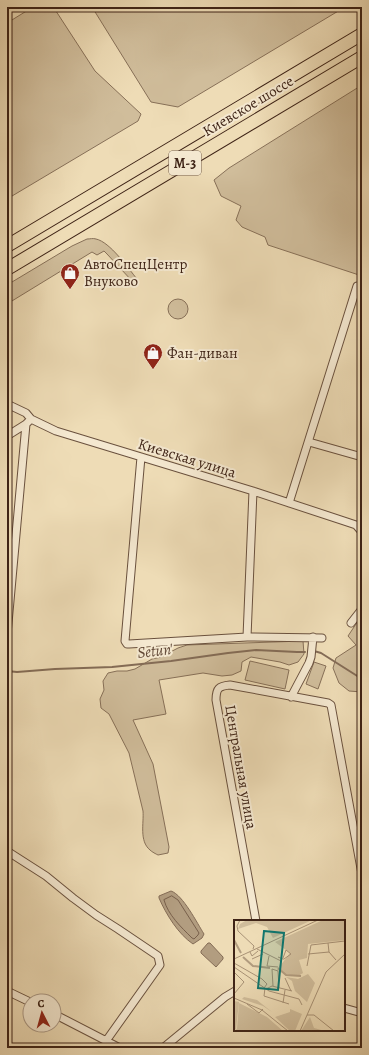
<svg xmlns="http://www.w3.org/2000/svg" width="369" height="1055" viewBox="0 0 369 1055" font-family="Alegreya,serif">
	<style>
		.green { fill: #d0bd9b; stroke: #877058 }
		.water { fill: #b29d80; stroke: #846c56 }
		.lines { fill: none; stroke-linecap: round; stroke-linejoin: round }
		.shore { stroke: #78604b; stroke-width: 1 }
		.stream { stroke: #846c56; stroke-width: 2 }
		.minor-casing { stroke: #6a513e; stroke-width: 9 }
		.trunk-casing { stroke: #3e2316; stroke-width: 14 }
		.minor { stroke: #f4e8d0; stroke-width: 7 }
		.trunk { stroke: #eedcb6; stroke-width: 12 }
		.labels { text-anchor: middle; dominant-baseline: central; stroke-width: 4; stroke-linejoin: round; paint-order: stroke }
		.shield { fill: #f4e8d0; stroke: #755e4e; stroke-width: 1 }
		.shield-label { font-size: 14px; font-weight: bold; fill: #3e2316 }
		.street-label { font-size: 15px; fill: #3e2316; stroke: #f4e8d0 }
		.poi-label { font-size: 15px; fill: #3e2316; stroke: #f4e8d0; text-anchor: start }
		.water-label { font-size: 16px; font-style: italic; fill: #614836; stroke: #f4e8d0 }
		.inset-river { fill: none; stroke: #b29d80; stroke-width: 2 }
		.inset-road { fill: none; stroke: #a89276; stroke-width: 1 }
		.view { fill: #0f766e; fill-opacity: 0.15; stroke: #0f766e; stroke-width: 2 }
		.inset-edge { fill: none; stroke: #3e2316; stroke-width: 2 }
	</style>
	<rect width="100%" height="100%" fill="#eedcb6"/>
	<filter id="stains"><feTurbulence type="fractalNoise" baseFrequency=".005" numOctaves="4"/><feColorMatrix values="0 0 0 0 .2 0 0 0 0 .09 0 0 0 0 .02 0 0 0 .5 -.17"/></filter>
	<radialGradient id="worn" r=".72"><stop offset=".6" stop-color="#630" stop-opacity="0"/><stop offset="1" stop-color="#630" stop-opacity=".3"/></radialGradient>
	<path class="green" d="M33 7 54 8 95 71 141 114 138 121 7 199V23Z
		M92 7H345L178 107 151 102Z
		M362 85V276L268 245 265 237 242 227 236 220 241 206 221 196 214 180 229 168Z
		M87 239C90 239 93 238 96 239 110 242 128 268 137 279L138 282 137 284 133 282 107 254 104 251 97 255 92 252 7 304V285L72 246Z
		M168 309a10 10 0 1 1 20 0a10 10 0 1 1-20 0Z
		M362 615V692L349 691 339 683 333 668 336 658 356 645 348 636Z
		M303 641 304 654 298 662 289 665 280 662 251 657 242 662 241 671 232 675 222 676 203 673 159 680 166 714 133 720 153 764 169 847 168 853 158 855C156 854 152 852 150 850 139 841 144 823 143 811L129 753 109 714 101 708 100 699 104 690 103 681 108 673 117 671H127L135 669 152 659 161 657 178 648 187 645Z
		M250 661 289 670 285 689 245 680Z
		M314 662 326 666 318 689 306 684Z"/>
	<path class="water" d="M171 891C183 895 197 923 204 934L202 938 193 944C178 934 166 914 159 898V896Z
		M208 943H210L223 957V959L216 967 201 953V951Z"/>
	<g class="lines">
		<path class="shore" d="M172 896 178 900 199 933 198 935 194 939 192 938C181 927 168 915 164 900Z"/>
		<path class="stream" d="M314 651 321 653 362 679
			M7 671 17 672 55 669 112 667 171 661 228 653 256 650 297 652H305"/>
		<defs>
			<path id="minor" d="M7 404 26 413 31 419 56 431 253 491 347 522 356 525 362 532
				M7 436 26 424
				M309 442 362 457
				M141 457 125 641 127 644H129L247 637 322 638
				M289 503 357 286
				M351 623 362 609
				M7 634 26 424 31 419
				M247 637 253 491
				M291 697 309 663 311 657 313 637
				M7 851 46 876 73 898 96 915 118 929 158 956 160 965 106 1041
				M256 921 216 700C216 688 219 686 230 685L328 703 331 705 362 874
				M7 991 30 1002
				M344 1008 362 1013
				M54 1014 120 1048
				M163 1048 225 997 235 991"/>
			<path id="trunk" d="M7 246 362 34
				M7 269 362 57"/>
		</defs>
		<use href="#minor" class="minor-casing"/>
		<use href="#trunk" class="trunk-casing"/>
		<use href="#minor" class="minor"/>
		<use href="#trunk" class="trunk"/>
	</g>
	<defs>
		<symbol id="shop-pin" viewBox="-11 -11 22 30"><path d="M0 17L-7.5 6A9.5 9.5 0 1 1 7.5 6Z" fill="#8f2418" stroke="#f4e8d0"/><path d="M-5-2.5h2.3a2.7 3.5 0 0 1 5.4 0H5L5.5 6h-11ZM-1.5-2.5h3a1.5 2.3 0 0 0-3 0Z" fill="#fff"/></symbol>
	</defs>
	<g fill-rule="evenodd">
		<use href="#shop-pin" x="59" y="262" width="22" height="30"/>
		<use href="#shop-pin" x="142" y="342" width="22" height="30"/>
	</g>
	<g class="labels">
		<rect class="shield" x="169" y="151" width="32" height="24" rx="3"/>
		<g class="shield-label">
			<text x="185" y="163">М-3</text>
		</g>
		<g class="street-label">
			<text transform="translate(248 106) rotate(-31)">Киевское шоссе</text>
			<text transform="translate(187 458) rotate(17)">Киевская улица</text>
			<text transform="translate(241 767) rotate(80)">Центральная улица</text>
		</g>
		<g class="poi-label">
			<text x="84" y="264">АвтоСпецЦентр<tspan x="84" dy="17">Внуково</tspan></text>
			<text x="167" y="353">Фан-диван</text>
		</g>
		<g class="water-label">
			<text transform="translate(155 651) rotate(-7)">Setun'</text>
		</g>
	</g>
	<g transform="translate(234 920)">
		<rect width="111" height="111" fill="#eedcb6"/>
		<path d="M13 0H78L39 18 33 7 22 3 4 9 6 4ZM89 0H111V20L74 24 73 38 65 40 69 53 64 56 51 54 43 50 56 33 41 22ZM74 54 81 63 73 82 61 71 58 61 52 57 64 59ZM10 77 23 80 38 92 29 86 8 79ZM0 81 5 82 2 109 0 110ZM5 83 33 97 49 111H0L3 109ZM56 89 68 94 61 111H56L41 97 56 92ZM76 97 80 108 91 111H67Z" fill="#d0bd9b"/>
		<path class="inset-river" d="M0 20 7 33M9 37 19 46 36 48M44 48 52 55 67 56"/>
		<path class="inset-road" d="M6 0 3 6 4 11 20 26 19 29M94 23 95 32 102 40M23 29 47 41 46 47M16 32 18 36 24 31M74 34 95 32M35 36 33 46 44 47M44 37 49 39H50L57 34 52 30 49 38M0 39 84 0M18 39 29 34M0 43 28 59 33 64 30 68M73 46 77 25 111 21M0 47 35 71 65 79 68 85M0 52 10 62 0 74M51 58 57 71M39 66 38 49 44 51 45 68M31 68 30 76 55 84M32 69 38 66 58 71M0 78 28 90 54 111M49 83 51 70M13 84 25 93 29 89M73 95H80L100 111M66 111 92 52 111 34"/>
		<path class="view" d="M30 11 50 13 44 70 24 68Z"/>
		<rect width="111" height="111" class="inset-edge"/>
	</g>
	<rect width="369" height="1055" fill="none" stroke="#eedcb6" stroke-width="24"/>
	<rect x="8" y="8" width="353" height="1039" fill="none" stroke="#3e2316" stroke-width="2"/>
	<rect x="12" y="12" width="345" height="1031" fill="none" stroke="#3e2316"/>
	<g transform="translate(42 1013) rotate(354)"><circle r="19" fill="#f4e8d0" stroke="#ab9986"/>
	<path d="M0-3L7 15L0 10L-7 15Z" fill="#8f2418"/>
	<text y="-6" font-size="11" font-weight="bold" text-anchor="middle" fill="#3e2316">С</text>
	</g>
	<rect width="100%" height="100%" filter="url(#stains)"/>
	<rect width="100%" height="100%" fill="url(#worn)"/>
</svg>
